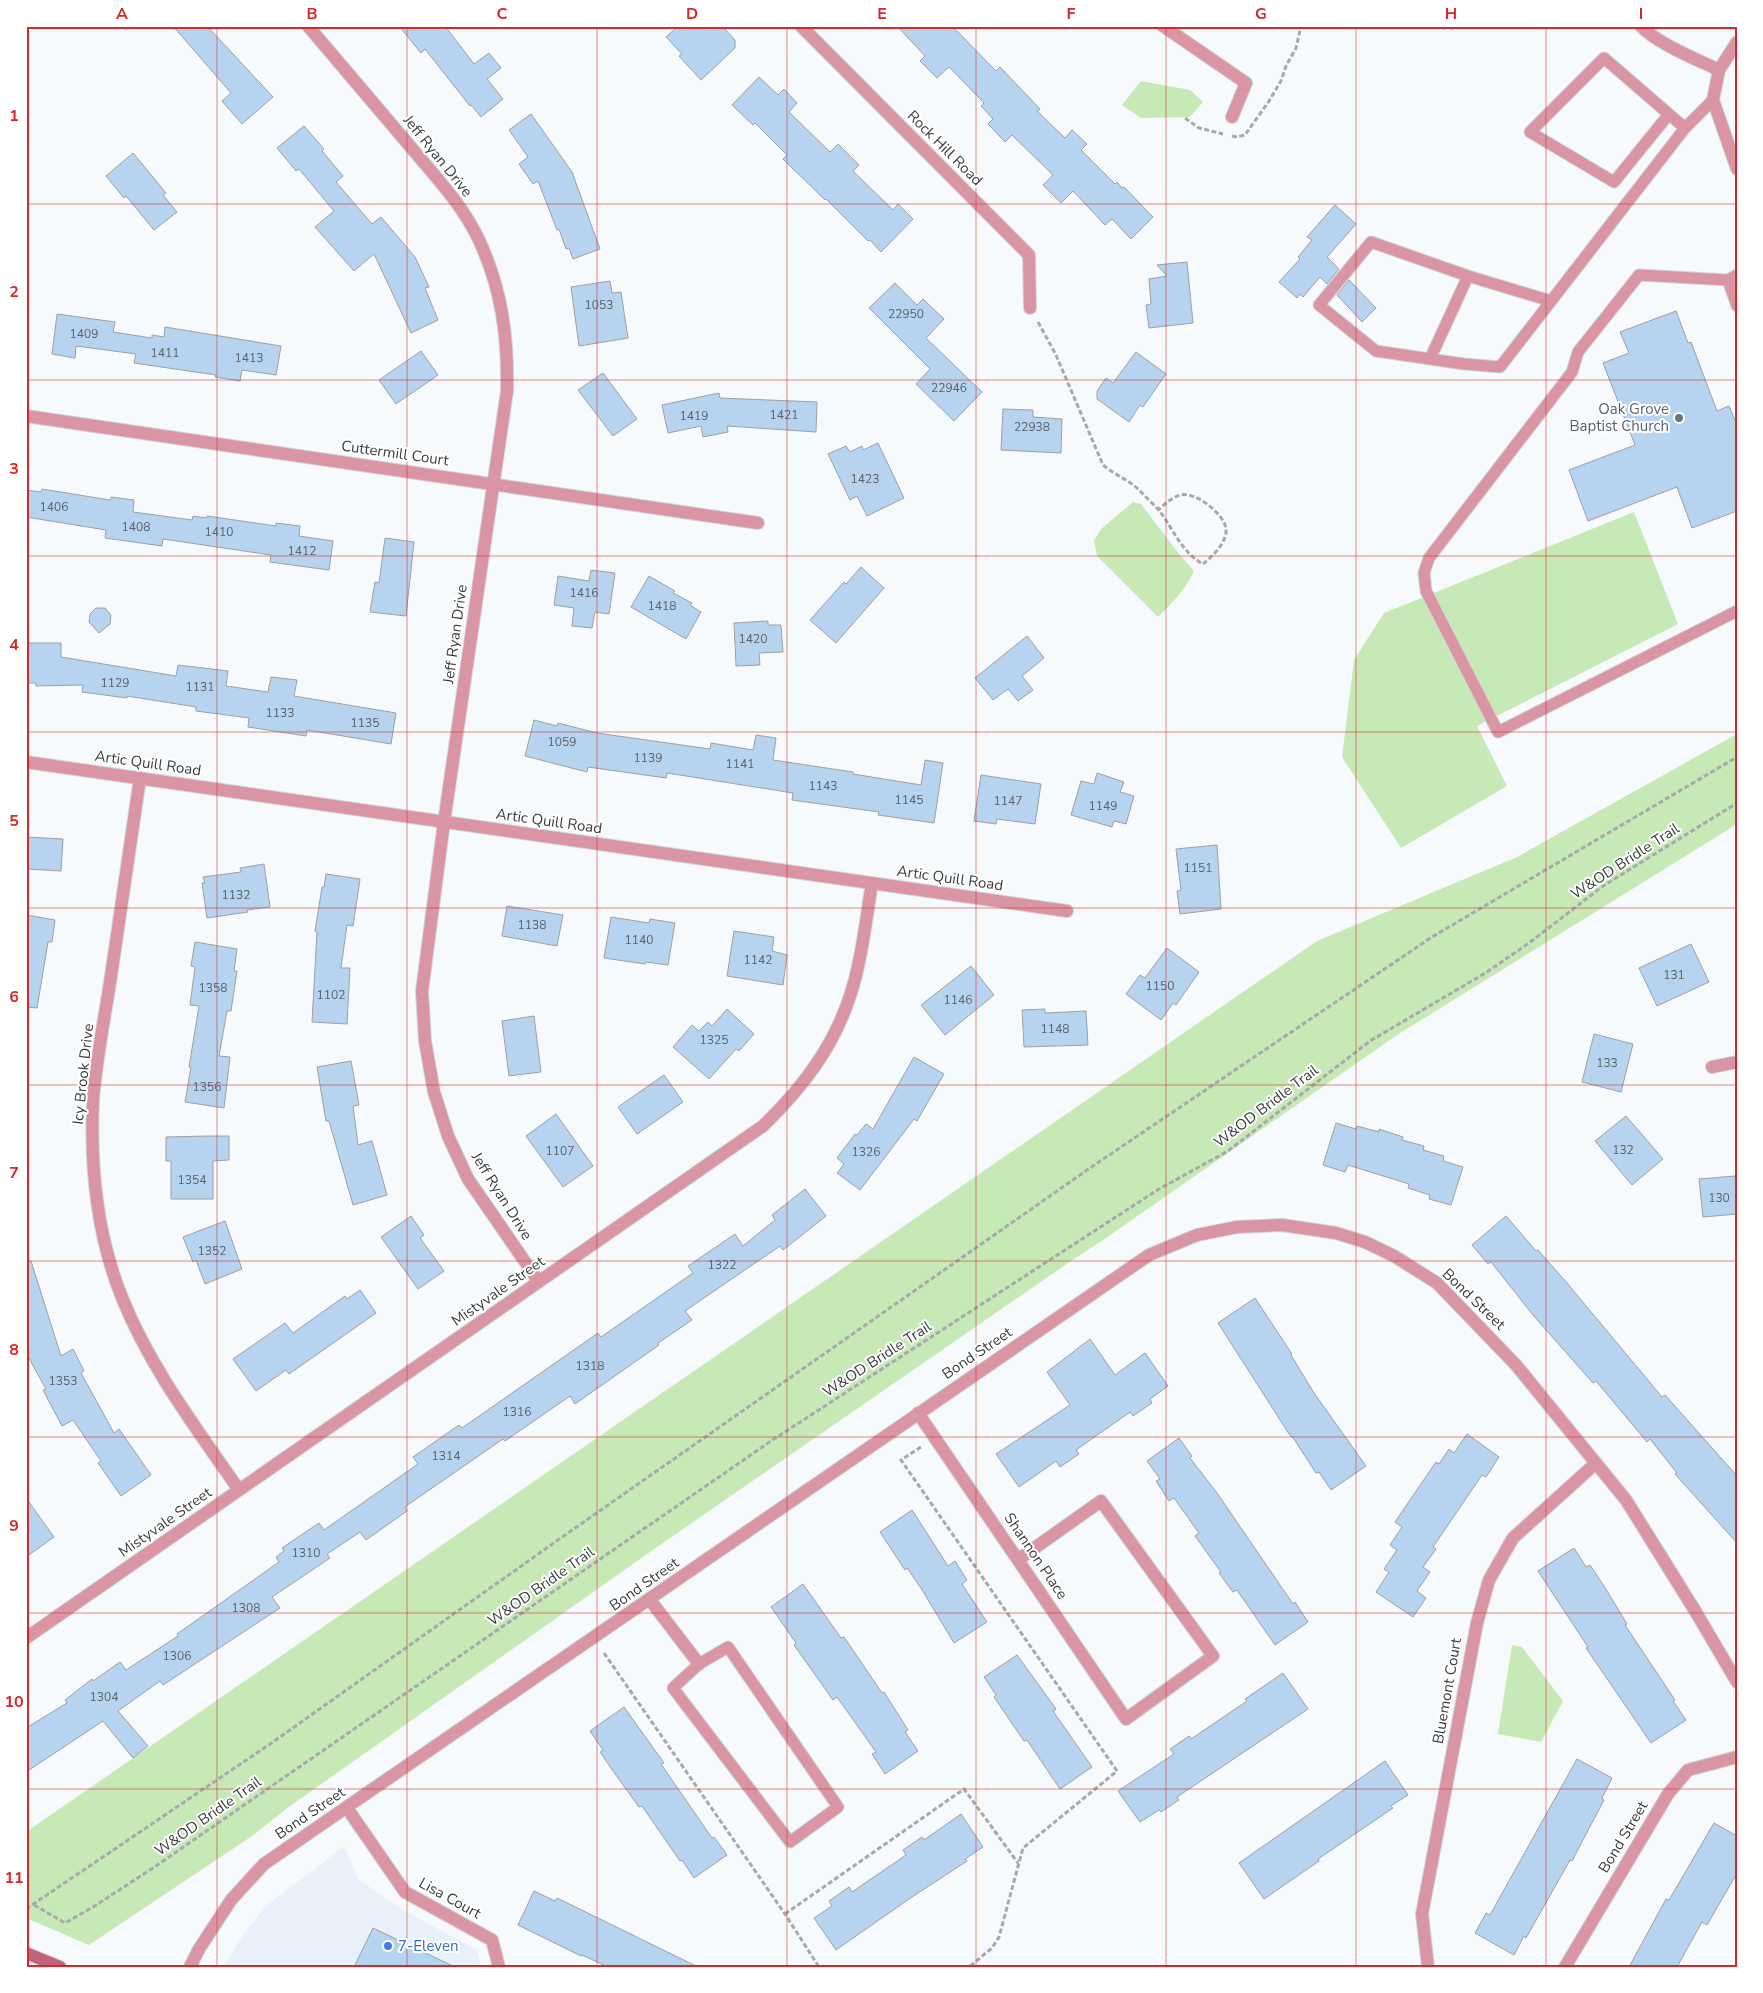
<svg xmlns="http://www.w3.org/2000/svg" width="1763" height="1993" viewBox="0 0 1763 1993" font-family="'Nunito Sans',sans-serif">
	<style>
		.built { fill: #e8f1f9 }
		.green { fill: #c6e9b5 }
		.building { fill: #b6d3f0; stroke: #9ea0a3 }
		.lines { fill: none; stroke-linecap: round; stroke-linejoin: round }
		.lane-casing { stroke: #d1d4d6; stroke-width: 13 }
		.street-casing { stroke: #d1d4d6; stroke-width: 14 }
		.secondary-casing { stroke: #d1d4d6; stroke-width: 14 }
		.path { stroke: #a7a9ab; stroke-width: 3; stroke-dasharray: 5 2.5; stroke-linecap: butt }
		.lane { stroke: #d995a4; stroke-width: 11 }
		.street { stroke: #d995a4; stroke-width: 12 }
		.secondary { stroke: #c3627b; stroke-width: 12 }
		.grid { fill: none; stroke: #d62828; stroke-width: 1; stroke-opacity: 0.55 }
		.worship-dot { fill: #6b7280; stroke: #fff; stroke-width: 2 }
		.shop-dot { fill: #3f7fe0; stroke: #fff; stroke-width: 2 }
		.labels { text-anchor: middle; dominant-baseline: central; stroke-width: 4; stroke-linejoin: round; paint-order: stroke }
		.number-label { font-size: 12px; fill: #5a626a }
		.street-label { font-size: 15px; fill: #3b3c3d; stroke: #fff }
		.worship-label { font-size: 15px; fill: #5b616d; stroke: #fff; text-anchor: end }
		.shop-label { font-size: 15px; fill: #366cbe; stroke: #fff; text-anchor: start }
		.neatline { fill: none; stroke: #d62828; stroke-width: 2 }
		.grid-label { font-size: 16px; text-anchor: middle; font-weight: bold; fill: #d62828 }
	</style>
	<rect width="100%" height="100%" fill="#f7fafc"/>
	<path class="built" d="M344 1846 358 1879 403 1910 477 1950 481 1967H223L245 1932 265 1907Z"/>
	<path class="green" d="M1141 81 1190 90 1203 102 1190 117 1141 118 1122 105Z
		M1133 502 1141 504 1179 554 1194 571C1187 588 1171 604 1158 617L1097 556 1094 541 1101 529Z
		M1634 512 1678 624 1477 726 1507 786 1401 848 1342 757 1354 660 1384 613Z
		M1737 734V824L1397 1035 1103 1240 1071 1261 657 1547 286 1809 252 1836 89 1945 26 1918V1832L1317 941 1517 857Z
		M1512 1645 1522 1647 1563 1701 1541 1742 1498 1734Z"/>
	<path class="building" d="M173 26H207L273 97 242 124 222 101 231 93Z
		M399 26H445L474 64 489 53 501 68 487 79 503 99 481 117 471 105 470 106 425 49 421 53Z
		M678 26H722L735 40V48L701 80 679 56 682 54 666 37Z
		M897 26H952L996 71 1000 67 1040 109 1037 111 1065 138 1072 130 1087 144 1081 150 1115 184 1117 182 1122 188 1124 187 1153 217 1131 239 1112 219 1105 225 1073 191 1061 203 1043 185 1053 175 1012 135 1005 142 988 124 993 119 981 106 984 103 949 67 937 78 920 61 925 56Z
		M759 77 778 95 784 89 797 103 789 112 830 152 838 144 859 165 853 171 893 210 898 204 913 219 881 252 870 240 868 241 826 199 825 200 783 159 787 155 755 123 753 125 732 105Z
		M531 114 572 172 600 249 573 259 569 248 566 249 559 229 557 230 538 181 533 184 519 164 528 157 509 130Z
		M304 126 324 149 322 151 343 176 336 182 372 224 381 217 415 257 429 287 425 288 438 320 411 333 374 254 354 271 315 227 334 211 299 169 296 171 277 148Z
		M133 153 166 193 163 195 177 212 154 230 126 196 124 198 106 176Z
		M1335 205 1356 224 1327 257 1339 269 1327 284 1320 277 1303 297 1300 294 1297 298 1279 282 1300 259 1298 257 1312 240 1307 237Z
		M1187 262 1193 323 1149 328 1146 305 1151 304 1149 279 1167 276 1157 265Z
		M1349 280 1376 308 1362 322 1337 295Z
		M610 281 612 293 621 292 628 338 579 346 571 287Z
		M895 283 917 305 923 299 944 319 926 338 982 392 954 421 916 384 930 369 869 308Z
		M1676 311 1688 343 1691 342 1717 411 1729 406 1737 425V511L1692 528 1677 487 1588 521 1569 470 1635 445 1603 363 1629 353 1620 332Z
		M57 314 115 322 113 332 152 338V335L164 337 165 327 281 346 276 375 242 370 240 381 215 377 216 375 134 363 136 354 76 346 75 358 52 354Z
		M421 351 438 375 396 404 379 380Z
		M1136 352 1166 374 1143 407 1140 405 1129 422 1097 399V391L1106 378 1113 383Z
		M603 373 637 419 613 436 578 390Z
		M719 393 720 398 817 402 816 432 727 426 728 432 703 437 701 426 668 433 662 405Z
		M1003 409 1033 410V417L1062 419 1061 453 1001 450Z
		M878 443 904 498 867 516 857 496 850 500 828 454 846 446 850 452 862 446 863 450Z
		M42 489 110 500 111 497 134 500 133 512 192 520 193 516 206 518 207 516 276 526V523L300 526 299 536 333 541 329 570 270 562 271 555 163 539 162 546 105 538 106 530 26 517V490L41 492Z
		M385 538 414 542 406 616 370 612 375 582 379 583Z
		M861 567 884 588 836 643 810 620 844 582 846 584Z
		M591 570 615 573 609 614 595 612 592 628 572 626 574 608 554 605 558 576 589 581Z
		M649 576 675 591 673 593 692 603 690 605 701 612 686 639 631 607Z
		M96 608H105L111 615 110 624 99 633 89 622 90 614Z
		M768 621V625H781L783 652 759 653 760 665 736 666 734 623Z
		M1027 636 1044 658 1022 676 1033 690 1018 701 1008 689 993 700 975 678Z
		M26 643H61V657L176 676 178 665 228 671 226 686 268 692 271 677 297 680 294 696 396 713 391 744 307 730 306 736 248 727 249 718 196 711V707L127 696V698L82 692 83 685 36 686V683H26Z
		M534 720 557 726 558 723 597 733 710 749 711 743 753 750 756 735 776 738 773 760 853 772V774L921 785 925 760 943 763 934 823 878 815 879 812 792 800 793 793 667 773 666 778 588 767 587 772 525 756Z
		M1097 773 1124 782 1120 792 1134 796 1126 824 1114 821 1112 827 1071 815 1081 781 1094 784Z
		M981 775 1041 784 1035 824 997 819 996 824 974 821Z
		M26 837 63 839 61 871 26 869Z
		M1217 845 1221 909 1180 914 1177 891 1181 890 1176 849Z
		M264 864 270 907 247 910 248 912 207 918 202 883H205L203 877 241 872 240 868Z
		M326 874 360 879 353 926 347 925 341 968H350L347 1024 312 1022 317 932 315 931 322 887H324Z
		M507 906 563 915 557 946 502 936Z
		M26 915 55 920 52 942H48L37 1008 26 1007Z
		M611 917 649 923 650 919 675 923 668 965 646 962 645 964 604 958Z
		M734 931 774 937 772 951 787 955 783 985 727 976Z
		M195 942 237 949 234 971H237L231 1011H227L219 1056 230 1057 224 1108 185 1102 191 1067H189L199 1006 190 1005 195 967 191 966Z
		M1691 944 1709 982 1657 1006 1639 968Z
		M1167 948 1199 972 1176 1005 1173 1003 1161 1020 1126 994 1140 975 1145 978Z
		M971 966 994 995 945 1035 921 1005Z
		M727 1009 754 1034 739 1051 736 1049 709 1079 673 1047 692 1025 699 1031 708 1022 712 1026Z
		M1045 1009V1013L1086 1011 1088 1045 1024 1047 1022 1010Z
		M534 1016 541 1072 509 1076 502 1021Z
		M1594 1034 1633 1044 1621 1092 1582 1082Z
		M914 1057 944 1074 917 1121 914 1119 860 1190 837 1173 844 1164 837 1158 855 1134 857 1135 866 1124 873 1129Z
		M351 1061 359 1105 353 1106 358 1145 372 1141 387 1195 353 1205 329 1121H326L317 1067Z
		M664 1075 683 1102 637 1134 618 1107Z
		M556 1114 593 1166 563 1187 526 1136Z
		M1626 1116 1663 1159 1632 1185 1595 1141Z
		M1336 1123 1356 1129 1357 1126 1379 1132V1129L1403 1137 1402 1140 1424 1146 1423 1150 1444 1156 1443 1161 1463 1167 1451 1205 1429 1199 1430 1195 1408 1188 1409 1184 1348 1165 1345 1172 1323 1165Z
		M208 1136H229V1160L213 1161V1199H171V1161H166V1137Z
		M1735 1176 1737 1214 1703 1217 1699 1179Z
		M805 1189 826 1216 783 1250 780 1246 685 1311 692 1320 658 1343 659 1345 575 1404 570 1396 505 1441 503 1439 409 1504 405 1507 407 1511 366 1540 360 1532 327 1554 330 1558 272 1597 280 1608 163 1685 160 1681 118 1711 148 1746 133 1758 103 1721 26 1772V1728L67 1703 65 1700 92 1679 93 1681 120 1662 126 1670 178 1636 177 1634 279 1562 276 1557 284 1551 282 1548 319 1523 324 1530 418 1464 413 1457 459 1425 462 1428 598 1333 601 1337 693 1273 688 1266 735 1234 743 1246 775 1220 772 1215Z
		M411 1216 424 1235 420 1238 444 1271 418 1289 381 1237Z
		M1506 1216 1536 1251 1538 1250 1567 1283 1662 1397 1665 1395 1737 1476V1543L1675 1474 1677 1473 1650 1439 1647 1442 1596 1381 1593 1383 1533 1315 1491 1262 1488 1264 1472 1245Z
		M225 1221 242 1269 205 1284 196 1260 193 1262 183 1237Z
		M31 1261 61 1356 73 1349 84 1371 81 1373 114 1433 119 1429 151 1475 121 1496 98 1463 101 1461 73 1420 62 1426 43 1390 46 1389 26 1353V1262Z
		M360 1290 376 1313 289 1374 286 1370 256 1391 233 1359 285 1323 293 1333 345 1296 347 1299Z
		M1255 1298 1292 1354 1291 1355 1314 1393 1366 1466 1331 1490 1319 1472 1316 1473 1292 1436 1291 1437 1218 1323Z
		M1090 1339 1115 1375 1145 1353 1168 1386 1150 1399 1152 1403 1133 1416 1130 1412 1076 1450 1079 1454 1060 1467 1056 1461 1019 1487 996 1454 1070 1405 1047 1372Z
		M1467 1434 1499 1457 1486 1477 1482 1475 1433 1547 1436 1549 1423 1567 1430 1572 1417 1591 1426 1598 1413 1617 1376 1592 1389 1572 1384 1569 1397 1550 1390 1545 1402 1527 1395 1522 1436 1462 1439 1464 1449 1449 1454 1453Z
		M1179 1438 1192 1456 1190 1458 1217 1493 1293 1604 1295 1602 1308 1622 1275 1645 1237 1590 1233 1592 1219 1573 1221 1572 1195 1536 1199 1533 1174 1498 1169 1501 1156 1481 1160 1479 1147 1461Z
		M26 1498 54 1537 26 1557Z
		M912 1510 948 1566 955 1561 967 1580 962 1584 987 1622 954 1643 921 1588 907 1568 905 1570 880 1532Z
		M1574 1548 1586 1567 1590 1565 1604 1586 1627 1624 1625 1625 1675 1700 1673 1701 1686 1720 1651 1743 1586 1648 1588 1647 1538 1571Z
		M803 1584 841 1638 844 1637 882 1693 884 1692 908 1730 905 1732 918 1751 885 1774 872 1754 876 1752 837 1697 833 1700 794 1645 796 1643 771 1607Z
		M1017 1655 1056 1709 1053 1711 1092 1767 1060 1789 1027 1740 1024 1741 994 1697 996 1695 984 1677Z
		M1283 1673 1308 1709 1177 1797 1179 1800 1161 1812 1159 1810 1140 1822 1118 1791 1174 1754 1170 1749 1189 1736 1191 1739 1247 1701 1245 1699Z
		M624 1707 664 1763 661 1764 712 1838 714 1837 727 1855 694 1878 682 1860 680 1861 642 1806 639 1807 613 1771 600 1752 603 1750 590 1731Z
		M1577 1759 1612 1778 1602 1798 1604 1800 1572 1861 1570 1860 1526 1938 1524 1936 1514 1955 1475 1933 1486 1913 1490 1915Z
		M1385 1761 1408 1795 1391 1806 1393 1808 1318 1859 1319 1861 1264 1899 1239 1863Z
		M961 1814 983 1847 965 1859 967 1861 909 1899 836 1950 814 1918 832 1906 829 1901 849 1887 852 1892 906 1855 903 1850 922 1837 924 1840Z
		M1714 1823 1737 1836V1873L1707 1925 1702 1922 1677 1967H1629L1666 1899 1669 1900Z
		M534 1891 555 1901 557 1898 698 1967H608L582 1955 581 1956 518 1925Z
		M373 1928 455 1967H354Z"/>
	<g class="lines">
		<defs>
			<path id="lane" d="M1669 114 1614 182 1530 132 1604 58 1685 128 1713 100
				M1737 275 1728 280 1639 275 1578 352 1572 372 1429 558 1424 573 1426 591 1498 732 1737 611
				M1728 280 1737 306
				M1551 301 1468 276 1371 242 1319 305 1376 351 1464 364 1500 367 1685 128
				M1430 359 1468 276
				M728 1647 838 1807 790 1842 673 1688 699 1664Z"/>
			<path id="street" d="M308 26C342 66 375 105 409 145 434 175 462 204 479 240 502 290 508 336 507 391L444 822 422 991 425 1041 434 1092 448 1136 468 1179 539 1282
				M801 26 1029 255 1030 308
				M1163 26 1246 83 1232 117
				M1641 26C1656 43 1698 60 1719 70
				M1737 42 1719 70 1713 100 1737 169
				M26 416 758 523
				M26 762 1067 911
				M140 778C130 844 121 910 111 976 105 1016 96 1060 93 1100 90 1167 97 1237 123 1300 151 1369 197 1429 239 1490
				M1712 1067 1737 1062
				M918 1413 1126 1719 1213 1656 1101 1501 1019 1559
				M650 1600 699 1664
				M26 1638 763 1126C803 1087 834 1047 851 993 862 958 866 919 872 883
				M347 1808 405 1892 492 1940 499 1967
				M190 1967 199 1949 231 1900 264 1864 1149 1255 1197 1235 1237 1227 1282 1225 1336 1233 1365 1242 1394 1256 1437 1283 1516 1365 1626 1500 1694 1609 1737 1682
				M1428 1967 1422 1914 1477 1623 1489 1580 1513 1538 1596 1463
				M1565 1967 1668 1794 1688 1770 1737 1757"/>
			<path id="secondary" d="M26 1953 60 1967"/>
		</defs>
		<use href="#lane" class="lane-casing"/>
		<use href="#street" class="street-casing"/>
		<use href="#secondary" class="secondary-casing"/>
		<path class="path" d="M1185 118 1199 128 1223 134
			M1232 136 1237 137 1245 135 1269 101 1281 81 1286 66 1296 48 1301 26
			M1038 322 1056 355 1103 465C1114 475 1128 479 1139 490 1145 496 1152 503 1158 509 1173 528 1181 552 1203 564 1212 557 1227 542 1226 530 1226 515 1195 491 1181 495 1172 497 1165 504 1158 510
			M921 1447 901 1460 1117 1771 1023 1848 999 1937 992 1948 969 1967
			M604 1653 785 1914 819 1967
			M34 1905 65 1923 93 1907 153 1868 771 1441 1159 1189 1228 1151 1370 1041 1487 972 1529 943 1603 886 1737 803
			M26 1909 273 1742 558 1540 1090 1168 1432 937 1737 757
			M785 1914 964 1789 1018 1863"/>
		<use href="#lane" class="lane"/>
		<use href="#street" class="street"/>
		<use href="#secondary" class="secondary"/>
	</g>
	<path class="grid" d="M217 26V1967M407 26V1967M597 26V1967M787 26V1967M976 26V1967M1166 26V1967M1356 26V1967M1546 26V1967M26 204H1737M26 380H1737M26 556H1737M26 732H1737M26 908H1737M26 1085H1737M26 1261H1737M26 1437H1737M26 1613H1737M26 1789H1737"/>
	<circle class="worship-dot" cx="1679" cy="418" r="5"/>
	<circle class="shop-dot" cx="388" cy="1946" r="5"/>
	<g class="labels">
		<g class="number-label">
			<text x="599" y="305">1053</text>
			<text x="906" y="314">22950</text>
			<text x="84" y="334">1409</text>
			<text x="165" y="353">1411</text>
			<text x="249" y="358">1413</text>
			<text x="949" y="388">22946</text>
			<text x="784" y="415">1421</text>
			<text x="694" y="416">1419</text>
			<text x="1032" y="427">22938</text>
			<text x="865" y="479">1423</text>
			<text x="54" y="507">1406</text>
			<text x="136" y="527">1408</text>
			<text x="219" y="532">1410</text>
			<text x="302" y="551">1412</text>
			<text x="584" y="593">1416</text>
			<text x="662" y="606">1418</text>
			<text x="753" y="639">1420</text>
			<text x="115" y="683">1129</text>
			<text x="200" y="687">1131</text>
			<text x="280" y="713">1133</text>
			<text x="365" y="723">1135</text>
			<text x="562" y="742">1059</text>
			<text x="648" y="758">1139</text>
			<text x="740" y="764">1141</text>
			<text x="823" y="786">1143</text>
			<text x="909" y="800">1145</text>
			<text x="1008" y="801">1147</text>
			<text x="1103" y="806">1149</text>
			<text x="1198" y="868">1151</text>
			<text x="236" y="895">1132</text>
			<text x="532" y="925">1138</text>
			<text x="639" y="940">1140</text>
			<text x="758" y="960">1142</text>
			<text x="1674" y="975">131</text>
			<text x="1160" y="986">1150</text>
			<text x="213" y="988">1358</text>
			<text x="331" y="995">1102</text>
			<text x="958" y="1000">1146</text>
			<text x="1055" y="1029">1148</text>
			<text x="714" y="1040">1325</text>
			<text x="1607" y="1063">133</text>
			<text x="207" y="1087">1356</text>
			<text x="1623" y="1150">132</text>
			<text x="560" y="1151">1107</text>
			<text x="866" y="1152">1326</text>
			<text x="192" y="1180">1354</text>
			<text x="1719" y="1198">130</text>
			<text x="212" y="1251">1352</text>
			<text x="722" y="1265">1322</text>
			<text x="590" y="1366">1318</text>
			<text x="63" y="1381">1353</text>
			<text x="517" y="1412">1316</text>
			<text x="446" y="1456">1314</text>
			<text x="306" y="1553">1310</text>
			<text x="246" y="1608">1308</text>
			<text x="177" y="1656">1306</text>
			<text x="104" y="1697">1304</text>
		</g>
		<g class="street-label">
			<text transform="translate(945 148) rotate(45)">Rock Hill Road</text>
			<text transform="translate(438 156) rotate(51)">Jeff Ryan Drive</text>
			<text transform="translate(395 453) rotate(8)">Cuttermill Court</text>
			<text transform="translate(455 634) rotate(-82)">Jeff Ryan Drive</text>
			<text transform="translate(148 763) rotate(8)">Artic Quill Road</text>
			<text transform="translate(549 821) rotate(8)">Artic Quill Road</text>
			<text transform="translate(1625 861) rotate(-33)">W&amp;OD Bridle Trail</text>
			<text transform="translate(950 878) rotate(8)">Artic Quill Road</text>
			<text transform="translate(83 1074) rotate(-84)">Icy Brook Drive</text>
			<text transform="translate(1266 1106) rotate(-37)">W&amp;OD Bridle Trail</text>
			<text transform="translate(502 1196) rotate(58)">Jeff Ryan Drive</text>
			<text transform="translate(498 1291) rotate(-35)">Mistyvale Street</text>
			<text transform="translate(1474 1299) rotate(44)">Bond Street</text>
			<text transform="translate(977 1353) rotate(-34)">Bond Street</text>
			<text transform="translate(877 1359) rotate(-33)">W&amp;OD Bridle Trail</text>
			<text transform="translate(165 1522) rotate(-35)">Mistyvale Street</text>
			<text transform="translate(1036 1556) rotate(56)">Shannon Place</text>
			<text transform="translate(644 1584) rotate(-35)">Bond Street</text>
			<text transform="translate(541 1586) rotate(-35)">W&amp;OD Bridle Trail</text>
			<text transform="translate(1447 1691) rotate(-80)">Bluemont Court</text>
			<text transform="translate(310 1813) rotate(-34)">Bond Street</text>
			<text transform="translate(208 1816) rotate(-35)">W&amp;OD Bridle Trail</text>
			<text transform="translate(1623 1837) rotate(-59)">Bond Street</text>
			<text transform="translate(450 1898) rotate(29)">Lisa Court</text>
		</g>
		<g class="worship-label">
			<text x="1669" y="409">Oak Grove<tspan x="1669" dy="17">Baptist Church</tspan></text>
		</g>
		<g class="shop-label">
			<text x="398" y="1946">7-Eleven</text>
		</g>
	</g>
	<rect width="1763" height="1993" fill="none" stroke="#ffffff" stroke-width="55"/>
	<rect x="28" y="28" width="1708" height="1938" class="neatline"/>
	<g class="grid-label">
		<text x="122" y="19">A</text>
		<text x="312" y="19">B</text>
		<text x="502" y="19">C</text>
		<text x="692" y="19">D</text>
		<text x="882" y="19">E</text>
		<text x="1071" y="19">F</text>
		<text x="1261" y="19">G</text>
		<text x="1451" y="19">H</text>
		<text x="1641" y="19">I</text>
		<text x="14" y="121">1</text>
		<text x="14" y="297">2</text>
		<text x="14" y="474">3</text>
		<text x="14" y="650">4</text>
		<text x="14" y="826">5</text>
		<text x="14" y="1002">6</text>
		<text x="14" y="1178">7</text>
		<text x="14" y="1355">8</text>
		<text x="14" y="1531">9</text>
		<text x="14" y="1707">10</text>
		<text x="14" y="1883">11</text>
	</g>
</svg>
